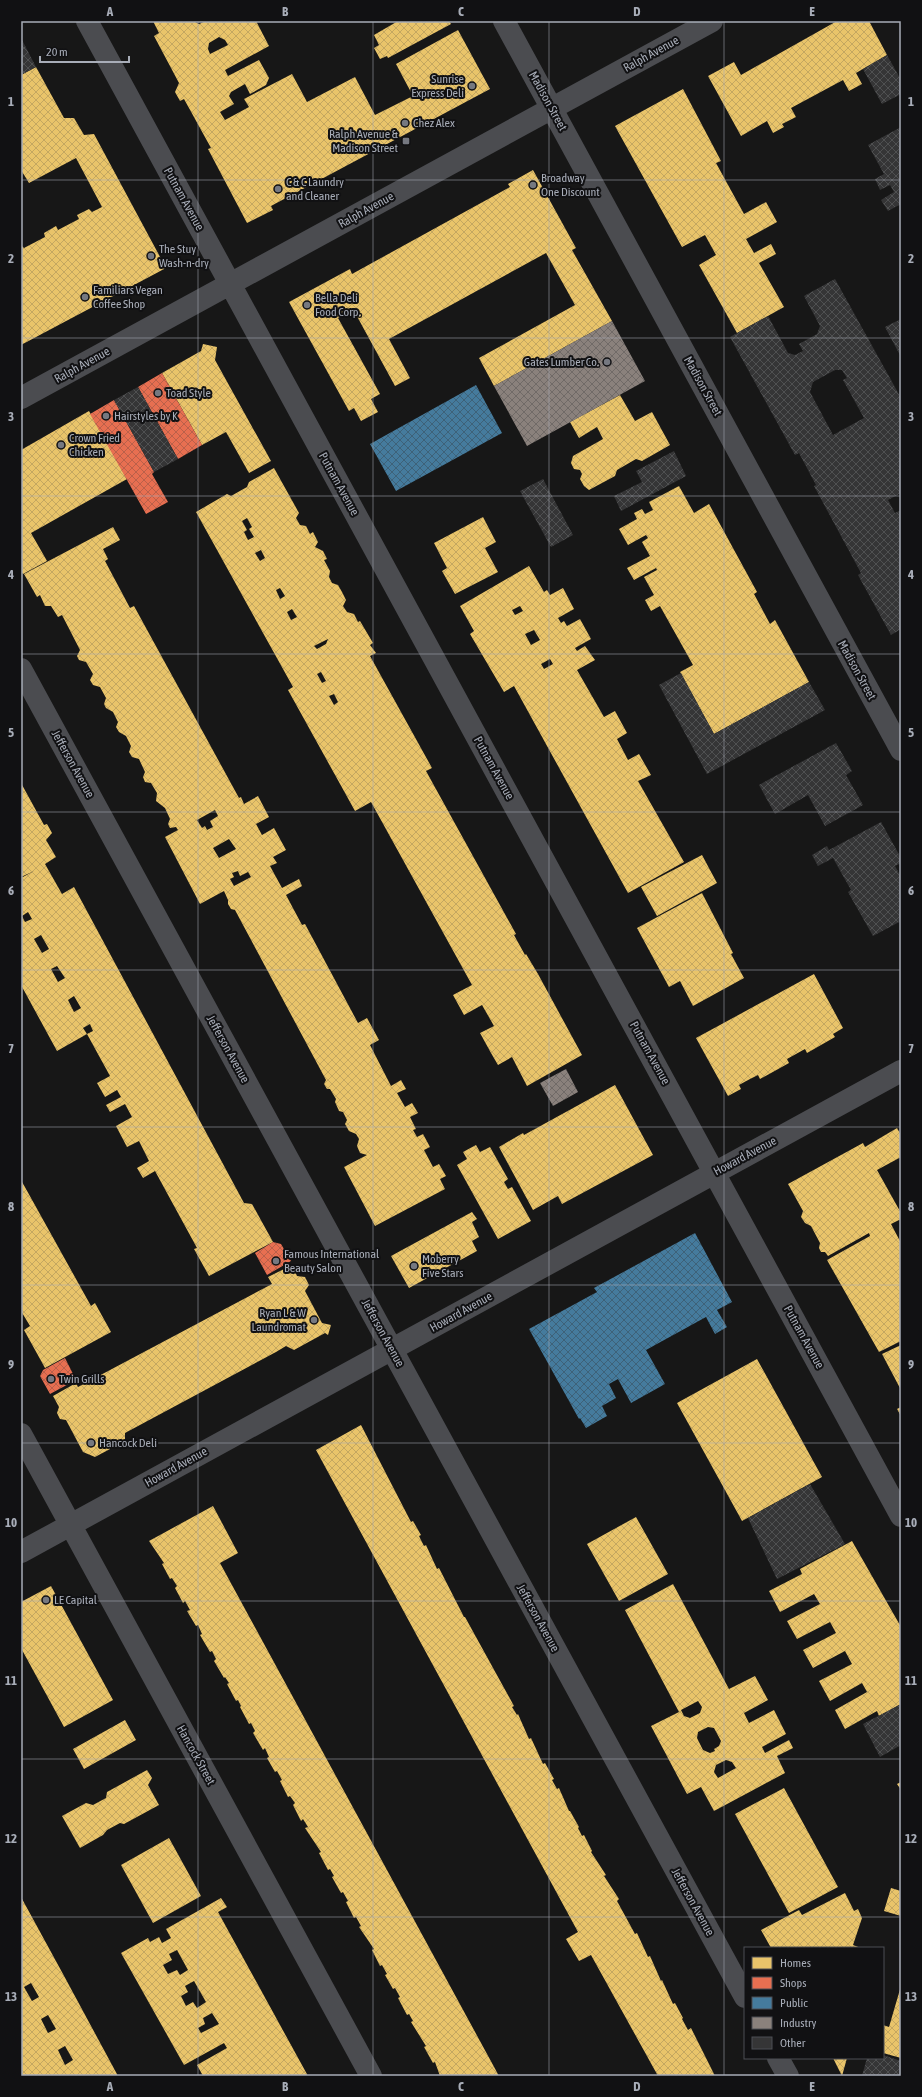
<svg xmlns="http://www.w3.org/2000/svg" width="922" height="2097" viewBox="0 0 922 2097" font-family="'Asap Condensed',sans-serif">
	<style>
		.homes { fill: url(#homes-cross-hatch); fill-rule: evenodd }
		.shops { fill: url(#shops-cross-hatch) }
		.public { fill: url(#public-cross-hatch) }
		.industry { fill: url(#industry-cross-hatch) }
		.building { fill: url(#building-cross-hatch); fill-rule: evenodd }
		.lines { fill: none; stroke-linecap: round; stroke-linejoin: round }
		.street { stroke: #4b4c50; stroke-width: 22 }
		.grid { fill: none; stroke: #a8adb8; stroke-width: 1; stroke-opacity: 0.55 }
		.poi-dot { fill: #757880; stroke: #111113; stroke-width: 1.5 }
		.labels { text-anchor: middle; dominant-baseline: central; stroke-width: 4; stroke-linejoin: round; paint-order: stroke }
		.street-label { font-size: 12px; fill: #a8adb8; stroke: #111113 }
		.poi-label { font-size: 12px; fill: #a8adb8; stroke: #111113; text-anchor: start }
		.neatline { fill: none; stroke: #a8adb8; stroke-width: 1.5 }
		.grid-label { font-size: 13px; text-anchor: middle; font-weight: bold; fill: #a8adb8 }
	</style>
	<defs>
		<pattern id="homes-cross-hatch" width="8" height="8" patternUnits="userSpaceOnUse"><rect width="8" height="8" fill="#e9c46a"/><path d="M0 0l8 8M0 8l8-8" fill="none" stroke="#c4a760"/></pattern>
		<pattern id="shops-cross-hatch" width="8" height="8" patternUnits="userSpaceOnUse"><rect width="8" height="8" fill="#e76f51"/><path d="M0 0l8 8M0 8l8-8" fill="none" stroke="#ba604a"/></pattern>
		<pattern id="public-cross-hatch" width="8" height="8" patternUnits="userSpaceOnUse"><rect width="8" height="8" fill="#457b9d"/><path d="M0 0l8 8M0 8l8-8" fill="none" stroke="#3e6279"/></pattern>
		<pattern id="industry-cross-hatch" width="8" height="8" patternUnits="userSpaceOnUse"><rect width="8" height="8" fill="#8a817c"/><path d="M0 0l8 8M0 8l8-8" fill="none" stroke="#706a67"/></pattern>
		<pattern id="building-cross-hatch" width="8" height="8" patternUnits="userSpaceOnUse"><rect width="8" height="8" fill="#353536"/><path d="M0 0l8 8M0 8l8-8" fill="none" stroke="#4f5051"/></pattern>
	</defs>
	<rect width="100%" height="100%" fill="#171717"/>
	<path class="homes" d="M153 21H193L199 24 206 21H256L269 46 225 70 228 76 259 60 269 78 266 85 250 94 245 84 231 92 229 96 234 104 220 112 225 120 249 107 244 99 292 74 307 102 355 77 375 115 413 96 396 64 458 30 490 89 271 206 273 210 247 223 208 149 211 148 184 99 180 101 175 92 179 83 154 36 159 33ZM219 37 225 40 228 45 210 54 208 49 209 43Z
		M398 21H449L451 24 388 58 387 56 380 59 374 48 379 45 374 35Z
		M837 21H869L887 55 856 73 862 84 849 91 843 80 791 108 796 117 782 124 784 127 773 133 767 121 741 136 708 76 734 62 741 75Z
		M36 67 64 118H74L84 135 94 134 166 268 21 345V245L24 248 45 237 44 233 56 226 58 230 79 219 77 215 89 209 92 212 102 207 76 158 29 183 21 170V75Z
		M683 89 721 161 716 163 744 214 766 202 777 222 746 239 754 253 771 244 776 254 759 263 784 307 737 333 699 265 716 255 705 235 682 247 615 126Z
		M533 170 576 248 572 250 612 321 494 386 479 358 575 305 546 253 389 339 410 378 395 386 353 309 338 318 380 394 371 399 378 412 361 421 354 408 349 411 289 302 350 269 352 274 510 187 508 184Z
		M203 344 217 347 215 360 271 461 249 473 226 432 202 445 162 373 201 351Z
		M620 395 635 421 652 412 670 445 642 461 636 459 617 470 615 476 589 490 584 486 580 479 582 474 580 470 574 469 571 463 573 456 603 439 597 427 579 438 570 422Z
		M89 411 127 479 31 533 47 561 23 574 21 571V450Z
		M274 468 299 513 296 518 300 525 306 526 310 534 313 532 318 542 315 547 323 551 327 559 324 560 330 571 329 577 332 583 338 585 342 592 346 600 343 606 347 612 354 614 358 622 360 621 373 643 370 645 376 653 370 656 432 768 426 771 516 934 514 935 525 955 526 954 538 974 582 1055 527 1086 512 1057 498 1065 491 1053 480 1033 494 1026 482 1005 464 1015 453 995 472 985 371 802 355 811 288 690 293 687 196 512 227 494 231 496 247 487 249 482ZM247 518 252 527 249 529 254 537 248 540 244 532 247 530 242 521ZM261 550 265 558 260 561 255 553ZM280 588 285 596 280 599 276 590ZM292 609 297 617 291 620 287 612ZM328 639 326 644 317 649 314 646ZM321 672 326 681 322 683 317 674ZM334 694 338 702 334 705 329 696Z
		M679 486 694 513 709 504 757 592 754 594 770 624 775 620 809 682 714 734 680 672 693 665 660 606 651 611 645 600 654 595 644 577 657 570 656 568 634 580 627 568 650 556 642 542 648 538 646 535 628 545 619 529 637 519 634 513 642 509 645 514 653 510 649 502Z
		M483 517 496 542 485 548 498 572 455 594 442 571 447 568 434 543Z
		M113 527 120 540 103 549 108 559 105 561 130 608 134 606 239 798 241 797 244 804 258 796 269 817 256 824 262 835 274 828 286 850 273 857 277 863 270 866 282 888 299 879 302 886 286 895 302 925 305 924 358 1023 367 1018 379 1040 370 1045 391 1086 401 1080 406 1089 397 1093 405 1107 412 1103 418 1113 410 1117 416 1129 413 1130 417 1137 423 1134 430 1147 424 1150 433 1167 439 1164 446 1176 440 1179 445 1189 375 1226 344 1167 367 1155 360 1153 357 1146 359 1139 356 1134 349 1131 345 1124 347 1120 343 1112 339 1111 335 1102 336 1099 330 1089H327L324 1084 326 1080 235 910 231 909 228 904V900L224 891 200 904 165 837 178 830 176 827 170 828 168 824 170 819 165 808 156 801 157 793 151 783 145 782 143 777 145 772 139 759 132 757 129 752 131 746 126 736 119 732 116 727 118 722 113 712 106 708 104 704 106 698 100 687 93 685 90 680 93 674 86 662 79 660 77 656 80 650 62 615 58 617 51 606H45L40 595 37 597 24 574ZM215 810 218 816 210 821 213 827 207 830 205 826 202 828 197 820ZM229 839 236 849 219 858 213 848ZM238 871 240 876 248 872 251 877 234 886 230 879 234 877 232 873Z
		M529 566 544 592 547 590 550 595 563 588 574 609 558 618 561 623 564 621 567 626 580 619 591 639 575 648 577 651 585 646 595 660 577 670 604 717 615 711 627 733 617 739 628 760 639 754 651 775 638 781 684 862 628 893 514 686 504 692 470 634 474 631 460 606ZM520 606 523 611 515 615 512 610ZM534 630 540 640 531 645 525 634ZM550 659 553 664 544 669 541 664Z
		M21 783 44 825 47 824 52 833 46 840 56 857 45 864 62 894 74 887 244 1203 252 1204 273 1242 209 1276 194 1249 197 1248 155 1171 143 1178 137 1168 149 1161 139 1141 127 1147 116 1126 132 1117 125 1104 110 1112 106 1105 121 1097 117 1090 105 1097 97 1083 110 1076 87 1034 93 1031 90 1024 83 1028 87 1034 57 1051 21 985V878L34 871 21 877ZM28 912 32 919 25 922 22 916ZM41 935 49 949 42 953 34 939ZM57 966 65 978 58 982 51 969ZM74 996 81 1008 74 1012 68 1000Z
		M702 855 717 883 657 916 641 887Z
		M702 893 733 953 731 954 744 978 693 1006 680 981 669 987 637 928Z
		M814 974 843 1028 833 1034 835 1037 807 1053 805 1049 787 1059 789 1063 760 1079 758 1075 750 1079 739 1085 741 1089 728 1096 696 1038Z
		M615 1085 653 1155 562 1204 558 1196 533 1210 499 1147 523 1133 524 1135Z
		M897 1128 901 1135V1157L877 1170 901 1213V1219L891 1224 901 1243V1341L879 1352 827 1260 870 1236 869 1233 828 1256 825 1252H821L819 1248 820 1243 811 1226 805 1223 801 1217 803 1211 788 1184 863 1143 865 1147Z
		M476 1145 480 1152 490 1147 508 1179 504 1182 508 1189 512 1187 531 1221 498 1239 457 1165 467 1159 463 1152Z
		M21 1180 91 1306 95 1303 111 1332 45 1368 24 1330 30 1326 21 1311Z
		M472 1212 477 1219 472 1222 479 1237 472 1241 477 1251 409 1288 391 1256Z
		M292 1265 297 1276 305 1277 309 1285 305 1291 322 1323 331 1325 328 1335 325 1333 294 1350 286 1346 276 1352 125 1433V1441L95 1457 83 1452 66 1420 60 1419 57 1413 59 1407 53 1396 76 1383 78 1387 272 1284 268 1277Z
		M901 1345V1390L882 1354Z
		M757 1359 822 1477 742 1521 677 1403Z
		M901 1407V1416L897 1409Z
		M361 1425 411 1522 413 1521 421 1535 419 1536 424 1546 426 1545 437 1569 439 1568 464 1617H465L514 1706 512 1707 517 1715 518 1714 529 1739 531 1738 543 1764 545 1763 554 1779 552 1780 557 1789 559 1788 569 1811H570L579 1827 578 1828 582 1836 584 1835 592 1851 591 1852 606 1875 604 1876 619 1899 617 1901 635 1934 637 1933 648 1957 650 1956 661 1981 662 1980 673 2004 675 2003 683 2018 682 2019 688 2030 691 2028 715 2076H658L591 1955 579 1961 566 1939 578 1932 316 1450Z
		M213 1506 238 1553 220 1563 499 2076H440L435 2062 433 2063 424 2047 426 2046 411 2022 413 2021 409 2014 407 2015 398 1998 400 1997 395 1988 393 1989 385 1975 387 1974 382 1965 380 1966 372 1950 374 1949 359 1927 361 1926 356 1917 354 1918 346 1902 348 1901 343 1892 341 1893 332 1877 334 1876 330 1869 328 1870 319 1853 321 1852 305 1828 308 1827 303 1819 301 1821 293 1805 295 1803 290 1796 288 1797 280 1781 282 1780 277 1771 275 1772 267 1758 269 1757 265 1748 263 1750 253 1733 255 1731 251 1723 249 1724 240 1707 241 1706 238 1700 236 1701 227 1684 229 1683 225 1677 224 1678 214 1661 216 1659 212 1651 210 1652 200 1635 202 1634 198 1625 196 1626 187 1611 190 1610 185 1601 183 1603 175 1588 177 1586 172 1578 170 1579 162 1564 164 1563 149 1541Z
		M636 1517 668 1574 619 1601 587 1544Z
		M852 1541 901 1627V1704L879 1716 877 1711 845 1729 835 1710 867 1692 862 1683 830 1701 819 1681 852 1664 845 1651 813 1668 803 1650 836 1633 830 1622 797 1639 787 1621 820 1604 814 1594 780 1612 769 1591 802 1574 800 1569Z
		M673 1584 729 1689 755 1676 768 1700 744 1713 749 1723 774 1710 786 1734 762 1747 765 1753 789 1740 793 1748 777 1756 785 1773 714 1811 701 1787 687 1794 651 1726 679 1712 625 1610ZM698 1701 702 1707 700 1713 690 1718 684 1716 681 1710ZM708 1727 714 1728 721 1741 719 1746 714 1749 715 1751 710 1753 703 1750 697 1738 698 1732ZM726 1760 732 1762 736 1768 718 1778 714 1772 716 1765Z
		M51 1586 113 1700 64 1727 21 1648V1602Z
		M125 1720 136 1740 84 1769 73 1749Z
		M147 1770 152 1778 148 1785 159 1805 124 1824 120 1823 107 1830 103 1835 80 1848 62 1816 86 1803 93 1805 106 1798 107 1792Z
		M901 1782V1790L897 1784Z
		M784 1788 838 1887 789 1913 735 1814Z
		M169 1838 201 1896 153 1923 121 1865Z
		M891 1888 901 1891V1916L884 1911Z
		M845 1893 854 1911 858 1909 862 1918 853 1945 861 1948H771L761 1930 799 1910 802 1915Z
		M21 1897 63 1974 118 2076H21ZM31 1983 39 1997 32 2001 24 1987ZM48 2015 56 2029 48 2033 41 2019ZM65 2046 73 2060 65 2065 58 2050Z
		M221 1898 227 1907 218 1912 308 2076H203L197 2065 227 2048 224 2043 184 2065 121 1953 148 1938 150 1942 159 1937 162 1943 171 1938 166 1929ZM177 1950 188 1970 180 1975 177 1970 168 1974 163 1965 172 1960 169 1954ZM194 1981 206 2002 197 2008 193 2002 186 2006 181 1996 188 1992 185 1986ZM212 2013 219 2024 201 2033 198 2028 205 2024 203 2018Z
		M901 1986V2058L883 2053V2025L889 2027Z
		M833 2058H847L842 2076Z"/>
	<path class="shops" d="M162 373 202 445 178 459 138 387Z
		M114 400 154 472 152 474 168 502 146 514 90 414Z
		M273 1242 281 1244 291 1261 267 1275 255 1253Z
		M65 1358 76 1380 50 1394 40 1376 43 1370Z"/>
	<path class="public" d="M476 385 502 433 396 491 370 444Z
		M695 1233 732 1302 717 1310 727 1327 715 1334 706 1317 646 1350 665 1384 631 1403 618 1379 609 1384 616 1398 602 1406 607 1416 586 1428 580 1418 579 1419 529 1329 597 1292 594 1288Z"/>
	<path class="industry" d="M612 321 645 381 527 446 494 386Z
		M566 1069 578 1092 553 1106 540 1083Z"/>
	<path class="building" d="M21 38 36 67 21 75Z
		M887 55 901 80V94L882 104 863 69Z
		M901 127V204L888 211 881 200 894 192 890 185 880 190 875 179 884 174 868 145Z
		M835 279 901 398V493L888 500 895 513 901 510V629L891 635 858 575 861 573 814 486 816 485 799 453 795 455 730 337 768 316 788 353 795 355 803 351 799 344 817 334 820 326 804 296ZM835 370H842L847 378 843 380 864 418 833 435 810 392 813 382Z
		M901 319V357L885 327Z
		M138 387 178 459 154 472 114 400Z
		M674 451 686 476 621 511 614 496 642 482 636 471Z
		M543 479 573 535 551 547 520 491Z
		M681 673 714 734 809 682 825 710 707 774 659 685Z
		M836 743 852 771 846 775 863 805 825 826 808 795 775 814 759 785Z
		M881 822 901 858V863L895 866 901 877V921L873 936 848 892 851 890 833 858 818 866 812 855 827 846 829 850Z
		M810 1484 845 1544 777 1579 748 1518Z
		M901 1704V1745L880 1757 863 1724Z
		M883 2055 901 2061V2076H862L867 2058H883Z"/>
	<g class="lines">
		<path class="street" d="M87 21 901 1516
			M504 21 901 750
			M21 398 712 21
			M21 669 745 1997
			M21 1434 371 2076
			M21 1552 901 1071
			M778 2058 788 2076"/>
	</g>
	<path class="grid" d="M198 21V2076M373 21V2076M549 21V2076M724 21V2076M21 180H901M21 338H901M21 496H901M21 654H901M21 812H901M21 970H901M21 1127H901M21 1285H901M21 1443H901M21 1601H901M21 1759H901M21 1917H901"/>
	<g class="poi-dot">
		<circle cx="472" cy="86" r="4"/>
		<circle cx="405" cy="123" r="4"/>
		<rect x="402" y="137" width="8" height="8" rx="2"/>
		<circle cx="533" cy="185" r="4"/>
		<circle cx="278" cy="189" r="4"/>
		<circle cx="151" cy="256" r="4"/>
		<circle cx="85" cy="297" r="4"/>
		<circle cx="307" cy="305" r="4"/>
		<circle cx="607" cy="362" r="4"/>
		<circle cx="158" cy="393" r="4"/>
		<circle cx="106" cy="416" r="4"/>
		<circle cx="61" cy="445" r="4"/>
		<circle cx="276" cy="1261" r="4"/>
		<circle cx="414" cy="1266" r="4"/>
		<circle cx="314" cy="1320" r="4"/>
		<circle cx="51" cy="1379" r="4"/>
		<circle cx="91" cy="1443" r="4"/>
		<circle cx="46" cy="1600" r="4"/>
	</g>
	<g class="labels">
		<g class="street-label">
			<text transform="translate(651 54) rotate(-29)">Ralph Avenue</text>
			<text transform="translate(548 101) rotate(61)">Madison Street</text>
			<text transform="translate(184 199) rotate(61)">Putnam Avenue</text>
			<text transform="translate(366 210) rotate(-29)">Ralph Avenue</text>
			<text transform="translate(82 365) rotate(-29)">Ralph Avenue</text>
			<text transform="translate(703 386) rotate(61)">Madison Street</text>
			<text transform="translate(339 484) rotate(61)">Putnam Avenue</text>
			<text transform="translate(857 670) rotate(61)">Madison Street</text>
			<text transform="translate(73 764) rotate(61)">Jefferson Avenue</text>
			<text transform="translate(494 768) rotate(61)">Putnam Avenue</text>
			<text transform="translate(228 1049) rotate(61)">Jefferson Avenue</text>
			<text transform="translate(650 1053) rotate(61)">Putnam Avenue</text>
			<text transform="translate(745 1156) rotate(-28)">Howard Avenue</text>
			<text transform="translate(461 1312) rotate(-29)">Howard Avenue</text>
			<text transform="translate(383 1333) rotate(61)">Jefferson Avenue</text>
			<text transform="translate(804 1337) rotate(61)">Putnam Avenue</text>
			<text transform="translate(176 1467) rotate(-29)">Howard Avenue</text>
			<text transform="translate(538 1618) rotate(61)">Jefferson Avenue</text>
			<text transform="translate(196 1755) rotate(61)">Hancock Street</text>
			<text transform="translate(693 1902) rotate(61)">Jefferson Avenue</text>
		</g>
		<g class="poi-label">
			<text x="464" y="79" text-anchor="end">Sunrise<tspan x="464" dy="14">Express Deli</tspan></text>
			<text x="413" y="123">Chez Alex</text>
			<text x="398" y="134" text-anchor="end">Ralph Avenue &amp;<tspan x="398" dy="14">Madison Street</tspan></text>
			<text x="541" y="178">Broadway<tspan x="541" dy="14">One Discount</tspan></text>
			<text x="286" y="182">C &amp; C Laundry<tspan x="286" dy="14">and Cleaner</tspan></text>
			<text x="159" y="249">The Stuy<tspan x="159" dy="14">Wash-n-dry</tspan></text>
			<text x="93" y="290">Familiars Vegan<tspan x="93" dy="14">Coffee Shop</tspan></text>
			<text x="315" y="298">Bella Deli<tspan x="315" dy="14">Food Corp.</tspan></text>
			<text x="599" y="362" text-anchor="end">Gates Lumber Co.</text>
			<text x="166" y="393">Toad Style</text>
			<text x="114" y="416">Hairstyles by K</text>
			<text x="69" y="438">Crown Fried<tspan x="69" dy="14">Chicken</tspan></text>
			<text x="284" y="1254">Famous International<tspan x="284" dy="14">Beauty Salon</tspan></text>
			<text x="422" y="1259">Moberry<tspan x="422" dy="14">Five Stars</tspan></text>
			<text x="306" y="1313" text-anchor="end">Ryan L &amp; W<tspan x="306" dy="14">Laundromat</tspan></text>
			<text x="59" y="1379">Twin Grills</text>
			<text x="99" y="1443">Hancock Deli</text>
			<text x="54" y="1600">LE Capital</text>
		</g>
	</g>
	<rect width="922" height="2097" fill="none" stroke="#111113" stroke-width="44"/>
	<rect x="744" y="1947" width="140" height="112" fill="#111113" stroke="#4d4f55"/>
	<rect x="752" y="1957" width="20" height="12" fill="#e9c46a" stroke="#4d4f55"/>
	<text x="780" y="1967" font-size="12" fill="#a8adb8">Homes</text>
	<rect x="752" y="1977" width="20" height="12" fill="#e76f51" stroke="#4d4f55"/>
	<text x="780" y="1987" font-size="12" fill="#a8adb8">Shops</text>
	<rect x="752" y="1997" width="20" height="12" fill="#457b9d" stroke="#4d4f55"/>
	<text x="780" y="2007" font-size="12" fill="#a8adb8">Public</text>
	<rect x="752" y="2017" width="20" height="12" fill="#8a817c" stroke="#4d4f55"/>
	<text x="780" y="2027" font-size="12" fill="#a8adb8">Industry</text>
	<rect x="752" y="2037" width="20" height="12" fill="#353536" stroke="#4d4f55"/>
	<text x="780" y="2047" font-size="12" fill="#a8adb8">Other</text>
	<path d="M40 56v6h89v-6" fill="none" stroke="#a8adb8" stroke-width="2"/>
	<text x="46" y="56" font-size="12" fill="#a8adb8" stroke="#111113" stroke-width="3" paint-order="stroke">20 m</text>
	<rect x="22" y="22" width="878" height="2053" class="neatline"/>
	<g class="grid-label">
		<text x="110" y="16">A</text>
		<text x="285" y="16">B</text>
		<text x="461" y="16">C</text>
		<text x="637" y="16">D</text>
		<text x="812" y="16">E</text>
		<text x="11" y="106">1</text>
		<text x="911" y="106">1</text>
		<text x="11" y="263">2</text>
		<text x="911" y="263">2</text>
		<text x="11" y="421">3</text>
		<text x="911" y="421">3</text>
		<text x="11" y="579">4</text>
		<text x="911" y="579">4</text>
		<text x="11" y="737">5</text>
		<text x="911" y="737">5</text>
		<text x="11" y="895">6</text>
		<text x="911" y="895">6</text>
		<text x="11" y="1053">7</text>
		<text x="911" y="1053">7</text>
		<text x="11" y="1211">8</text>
		<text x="911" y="1211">8</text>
		<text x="11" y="1369">9</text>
		<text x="911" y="1369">9</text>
		<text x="11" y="1527">10</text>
		<text x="911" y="1527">10</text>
		<text x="11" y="1685">11</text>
		<text x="911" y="1685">11</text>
		<text x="11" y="1843">12</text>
		<text x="911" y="1843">12</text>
		<text x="11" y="2001">13</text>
		<text x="911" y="2001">13</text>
		<text x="110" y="2091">A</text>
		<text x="285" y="2091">B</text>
		<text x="461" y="2091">C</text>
		<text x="637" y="2091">D</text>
		<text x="812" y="2091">E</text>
	</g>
</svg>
